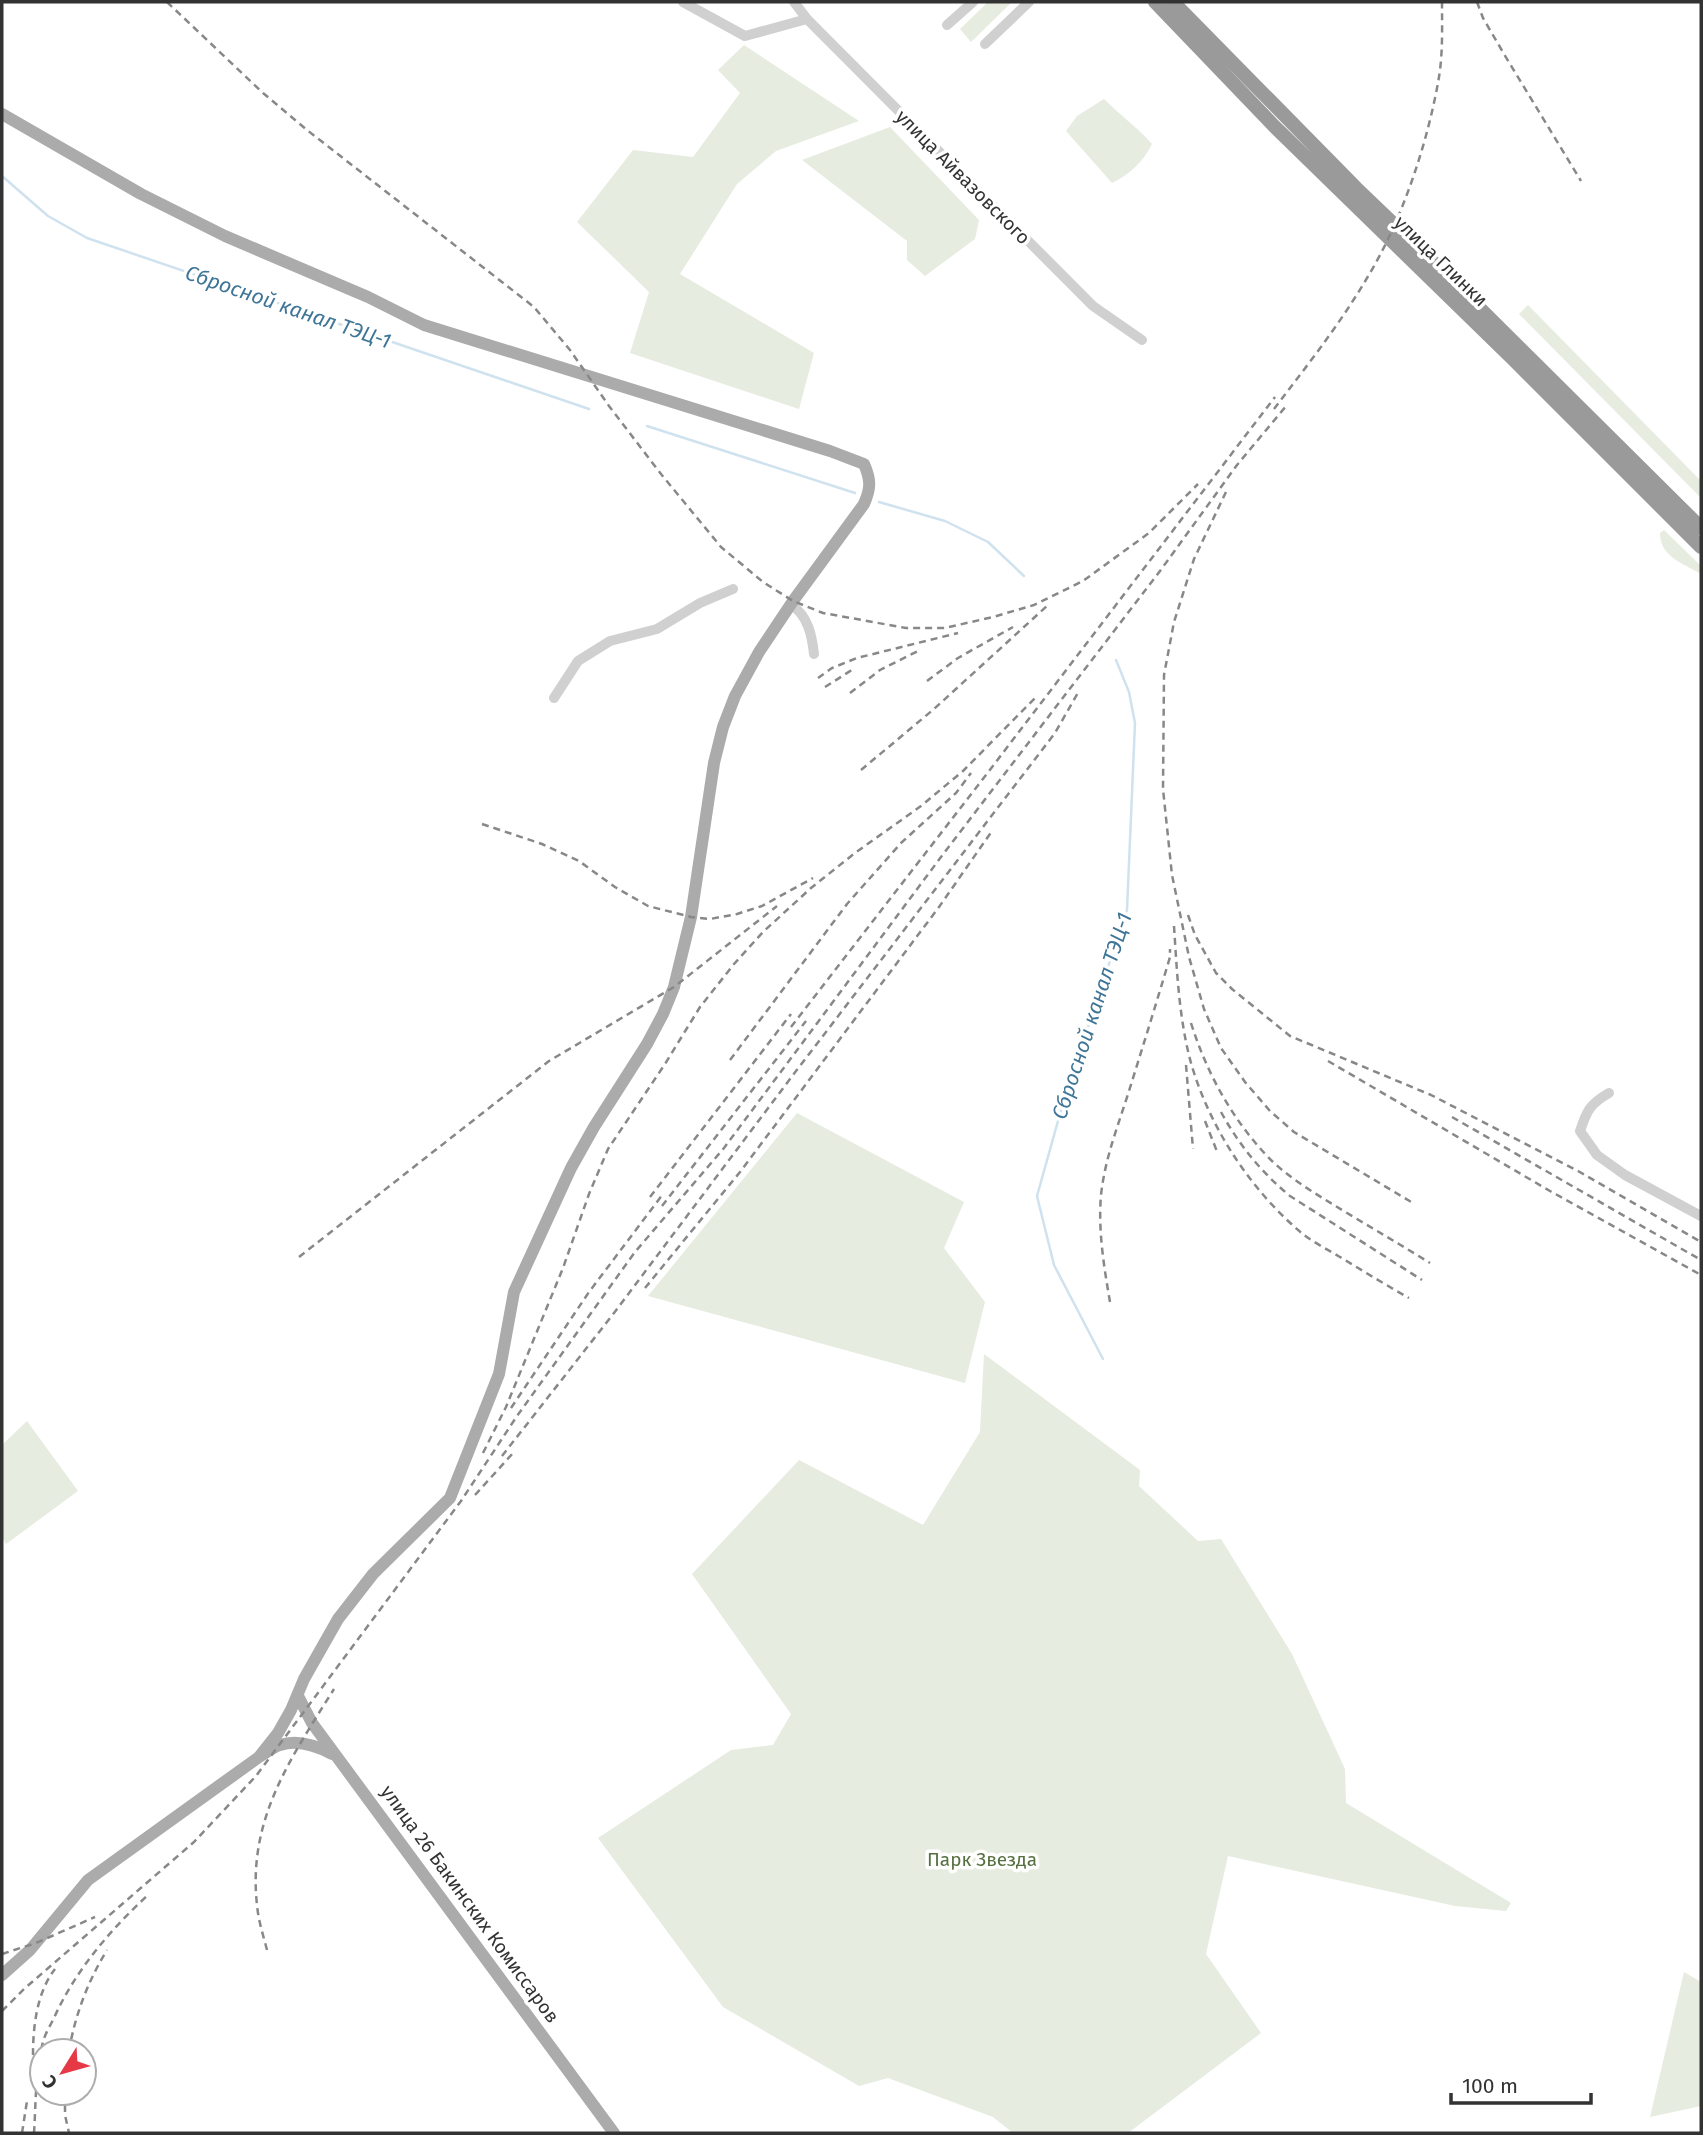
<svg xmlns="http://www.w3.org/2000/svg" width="1703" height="2135" viewBox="0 0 1703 2135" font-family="'Fira Sans',sans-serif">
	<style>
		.green { fill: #e6ecdf }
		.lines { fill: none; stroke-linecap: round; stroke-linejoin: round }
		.stream { stroke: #cfe2ee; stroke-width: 2.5 }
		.minor { stroke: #d0d0d0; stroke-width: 10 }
		.major { stroke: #ababab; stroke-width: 12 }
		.highway { stroke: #9a9a9a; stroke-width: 14 }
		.rail { stroke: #888; stroke-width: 2.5; stroke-dasharray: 7 5; stroke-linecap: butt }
		.labels { text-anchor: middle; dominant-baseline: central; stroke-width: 7; stroke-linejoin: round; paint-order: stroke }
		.street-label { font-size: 19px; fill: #333; stroke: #fff }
		.park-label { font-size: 19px; fill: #56703f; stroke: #fff }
		.water-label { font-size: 21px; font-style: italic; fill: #3f7597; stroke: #fff }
	</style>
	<rect width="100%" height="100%" fill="#fff"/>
	<path class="green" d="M988 2H1012L971 42 960 29Z
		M744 45 859 121 776 151 737 184 680 274 814 353 799 409 630 353 649 292 577 222 633 150 693 157 740 93 718 70Z
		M1104 99C1120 115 1137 127 1152 144 1143 162 1130 174 1112 183L1066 131 1077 116Z
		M890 127 979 220 975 239 925 276 907 260V241L802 160Z
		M1528 305 1701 481V498L1519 314Z
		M1664 530 1701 566V574C1683 563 1660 557 1660 533Z
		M797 1113 964 1202 944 1248 985 1302 965 1383 648 1296Z
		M984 1354 1140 1470 1139 1486 1198 1541 1221 1539 1292 1654 1345 1769 1346 1803 1511 1903 1506 1911 1455 1906 1228 1856 1206 1954 1261 2033 1128 2133H1013L993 2117 888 2078 859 2086 723 2007 598 1838 731 1750 773 1745 791 1714 692 1574 799 1460 923 1525 980 1432Z
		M27 1421 78 1491 6 1544 2 1537V1445Z
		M1684 1972 1701 1982V2106L1650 2117Z"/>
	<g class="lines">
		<path class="stream" d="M2 176 48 216 87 238 589 409
			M647 426 855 493
			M879 502 945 521 988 542 1024 576
			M1103 1359 1054 1265 1037 1196 1065 1096 1127 910 1135 723 1129 692 1116 660"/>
		<path class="minor" d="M683 2 745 36 807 19
			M794 2 807 19 1093 306 1142 340
			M947 25 973 2
			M985 44 1029 2
			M791 605C808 615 812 636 814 654
			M554 698 578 661 610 641 657 629 700 603 733 589
			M1609 1093C1590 1104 1587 1110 1580 1131L1597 1155 1625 1175 1701 1216"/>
		<path class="major" d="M2 114 141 194 225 236 368 297 424 325 830 451 864 464C871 480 871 488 864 504L793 601 759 652 735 696 723 727 714 763 691 917 674 987 663 1014 647 1044 594 1127 571 1168 514 1292 499 1374 450 1498 373 1574 338 1619 304 1679 291 1710 278 1733 259 1757
			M298 1696 312 1723 614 2133
			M2 1975 30 1950 88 1880 259 1757C266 1753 273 1747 280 1745 298 1739 317 1746 332 1754"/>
		<path class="highway" d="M1155 2 1275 127 1513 359 1701 547
			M1173 2 1356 188 1425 254 1701 528"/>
		<path class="rail" d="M167 2 263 93 307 130 534 307 570 350 609 406 661 474 721 547 763 582 793 601 823 613 906 628H945L993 617 1034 605 1083 581 1149 533 1198 484
			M1477 2 1483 18 1504 54 1581 181
			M1274 409C1306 367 1340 324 1367 278 1402 221 1428 142 1439 77 1443 52 1442 26 1442 2
			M1226 492 1194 559 1174 622 1164 675 1163 789 1172 875 1189 957 1204 1009 1221 1048 1245 1082 1270 1111 1294 1132 1413 1203
			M818 678 832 668 857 658 958 633
			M927 681 958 658 1013 627
			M825 687 855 668
			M850 693 880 670 918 651
			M861 770 934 709 1048 605
			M482 824 542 844 579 861 615 887 648 906 691 917 710 919 737 914 762 906 813 878
			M1188 915 1195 935 1216 973 1232 989 1290 1036 1431 1095 1578 1171 1701 1242
			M1174 926C1177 972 1179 1019 1191 1063 1210 1129 1252 1192 1304 1235 1315 1243 1328 1250 1340 1257 1363 1271 1386 1285 1409 1298
			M1191 1023C1207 1074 1234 1123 1272 1161 1293 1181 1318 1195 1342 1210 1372 1228 1401 1245 1430 1263
			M791 1027 989 771 1275 397
			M730 1060 847 904 901 843 956 793 971 773
			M1328 1061 1550 1191 1701 1275
			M1186 1065 1193 1149
			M1221 1112C1239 1145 1262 1173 1290 1196L1422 1280
			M1452 1117 1701 1260
			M1205 1121 1218 1154
			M650 1197 791 1014
			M662 1206 806 1021
			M299 1257 549 1061 674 987 777 906
			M645 1288 740 1172 939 907 992 831
			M1110 1302C1104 1267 1098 1231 1101 1195 1105 1158 1118 1126 1129 1091 1143 1046 1157 1001 1170 957V949
			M511 1408 589 1292 663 1194
			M483 1453 506 1407 563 1268 589 1194 608 1149 665 1064 700 1007 734 964 763 932 811 888 855 853 921 806 963 771 1035 698
			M502 1456 614 1313 793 1075 1055 733 1079 691
			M475 1495 514 1452
			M267 1950C264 1938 260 1926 258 1913 245 1823 289 1761 334 1689
			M2 1954 36 1943 95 1917
			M2 2011 24 1989 194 1842 256 1776 461 1501 517 1416 635 1252 724 1148 944 853 1160 571 1237 465 1287 405
			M69 2051C75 2015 88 1981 107 1950
			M33 2055C33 2026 37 1992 55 1969
			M65 2093V2115L69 2133
			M22 2133 27 2101
			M34 2133C36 2104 35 2071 43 2042 45 2034 50 2026 54 2018 75 1971 110 1930 148 1895"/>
	</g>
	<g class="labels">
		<g class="street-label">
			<text transform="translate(963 177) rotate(45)">улица Айвазовского</text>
			<text transform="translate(1441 261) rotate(44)">улица Глинки</text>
			<text transform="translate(470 1904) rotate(54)">улица 26 Бакинских Комиссаров</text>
		</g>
		<g class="park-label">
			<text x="982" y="1859">Парк Звезда</text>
		</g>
		<g class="water-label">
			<text transform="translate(288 307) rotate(19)">Сбросной канал ТЭЦ-1</text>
			<text transform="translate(1092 1016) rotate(-72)">Сбросной канал ТЭЦ-1</text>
		</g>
	</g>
	<rect width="1703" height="2135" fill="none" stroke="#333333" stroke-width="7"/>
	<g transform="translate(63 2072) rotate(233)"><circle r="33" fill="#ffffff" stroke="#adadad" stroke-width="2"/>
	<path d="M0-5L12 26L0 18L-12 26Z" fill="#e63946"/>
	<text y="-10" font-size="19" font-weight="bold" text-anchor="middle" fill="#333333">С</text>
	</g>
	<path d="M1451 2093v10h140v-10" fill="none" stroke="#333333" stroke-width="3.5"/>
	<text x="1462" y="2093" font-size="21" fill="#333333" stroke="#ffffff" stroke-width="5" paint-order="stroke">100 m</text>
</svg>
